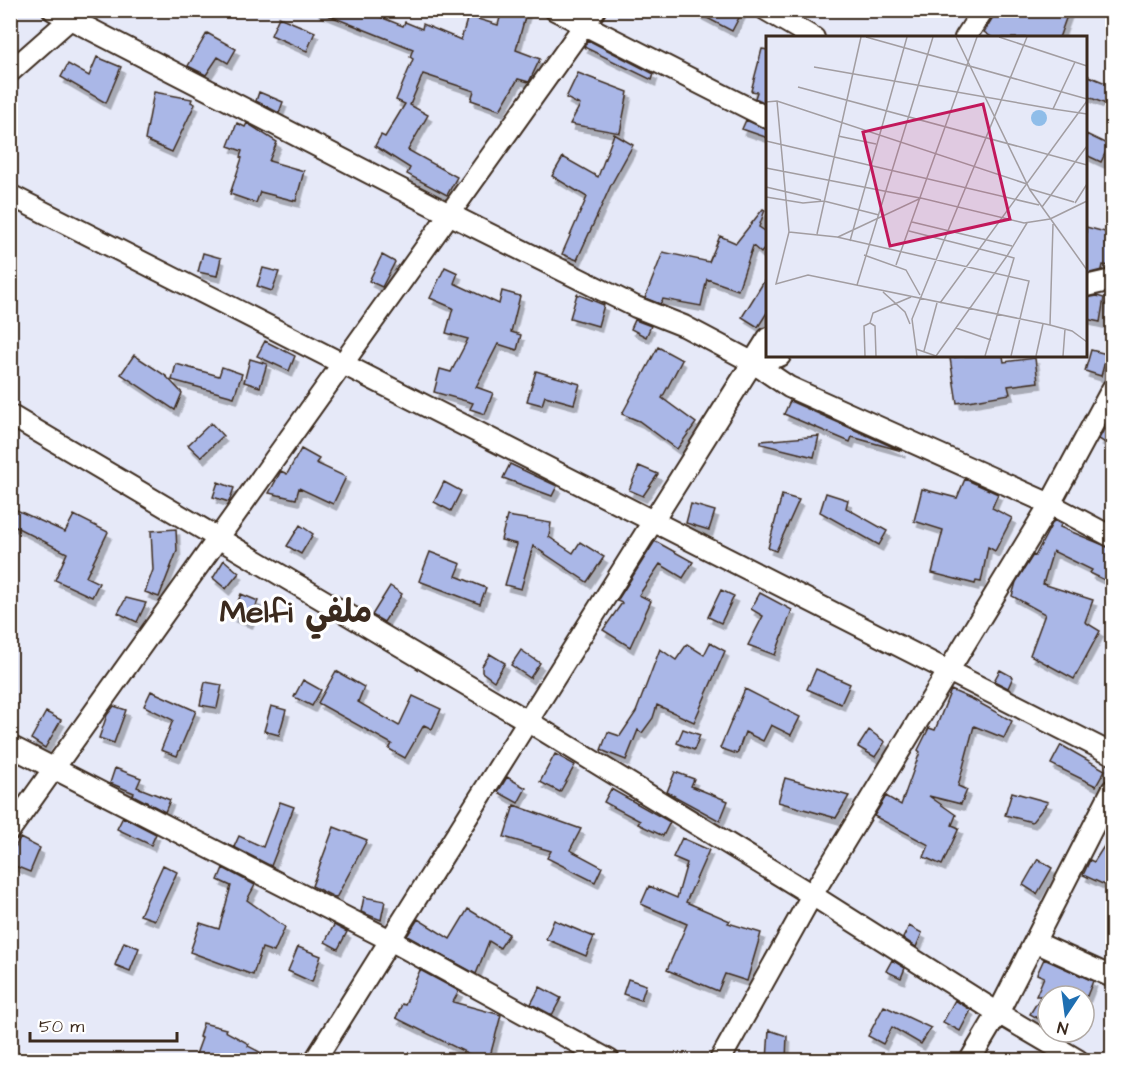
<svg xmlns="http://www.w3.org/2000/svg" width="1123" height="1071" viewBox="0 0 1123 1071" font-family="'Architects Daughter','Playpen Sans Arabic',sans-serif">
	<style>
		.building { fill: #aab7e7; stroke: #3b2a1e; stroke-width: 1.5; filter: url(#shadow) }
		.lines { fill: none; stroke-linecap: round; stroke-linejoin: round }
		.street-casing { stroke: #3b2a1e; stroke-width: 24 }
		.street { stroke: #fff; stroke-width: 20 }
		.labels { text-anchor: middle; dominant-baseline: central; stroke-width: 6; stroke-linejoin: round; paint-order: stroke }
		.town-label { font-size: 32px; font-weight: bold; fill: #3b2a1e; stroke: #fff }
		.inset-road { fill: none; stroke: #a29da1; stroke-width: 1.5 }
		.view { fill: #c2185b; fill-opacity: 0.15; stroke: #c2185b; stroke-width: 3 }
		.inset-edge { fill: none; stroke: #3b2a1e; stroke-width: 3 }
	</style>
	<defs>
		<filter id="shadow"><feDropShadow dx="3.5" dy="6" stdDeviation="0" flood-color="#0004"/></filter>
	</defs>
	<rect width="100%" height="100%" fill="#e6e9f8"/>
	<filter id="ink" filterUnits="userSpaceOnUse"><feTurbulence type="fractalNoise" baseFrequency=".0167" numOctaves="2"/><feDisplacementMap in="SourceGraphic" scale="12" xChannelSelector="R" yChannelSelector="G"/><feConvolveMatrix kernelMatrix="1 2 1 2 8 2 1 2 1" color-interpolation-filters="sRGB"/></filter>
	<g filter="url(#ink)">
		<path class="building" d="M315 10H363L403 26 405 22 422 29 423 24 461 40 468 16 498 25 502 10H527L516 50 540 59 529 82 518 79 500 110 471 100 474 91 423 74 410 105 428 115 408 150 457 177 447 195 407 174 410 168 375 146 381 135 385 137 405 104 396 100 413 59 410 57 413 49Z
			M692 10H743L732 31Z
			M997 10H1069L1059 38H993L984 32Z
			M279 17 315 32 307 51 271 35Z
			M207 33 236 49 228 63 218 57 206 75 188 66Z
			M588 40 654 74 652 80 584 47Z
			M762 49 768 50V104L755 98 757 92 751 91Z
			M97 57 121 67 106 103 61 77 68 64 89 76Z
			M578 73 628 92 620 133 570 124 580 105 566 98Z
			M1086 75 1113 86V107L1086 96Z
			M154 92 192 99 191 102 195 104 172 152 145 140Z
			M259 92 283 102 279 113 256 101Z
			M746 120 768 130V138L742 129Z
			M237 123 245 127 247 123 277 142 269 161 304 171 296 201 260 192 256 203 230 194 242 158 240 157 242 151 228 146Z
			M614 134 633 145 611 185 577 260 562 254 587 197 552 176 563 157 598 177Z
			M1086 134 1109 145 1101 162 1086 155Z
			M763 209 765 210 759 227 768 233V244L761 253 753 246 738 290 707 279 701 306 663 299 660 304 645 298 663 252 709 262 720 236 736 243Z
			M1086 227 1113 234V266L1103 265 1102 270 1086 274Z
			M203 253 221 258 217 276 198 272Z
			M382 255 395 262 382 287 369 281Z
			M445 267 458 273 454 283 499 304 502 291 520 296 511 332 521 335 517 350 498 344 476 387 493 393 485 414 470 409 473 403 434 392 440 369 451 372 468 339 446 333 453 308 430 298Z
			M263 268 279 272 272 291 257 286Z
			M768 275V311L758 327 742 317Z
			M577 294 604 305 598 326 570 318Z
			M1097 296 1104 298 1100 322 1086 319V298Z
			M635 320 651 326 646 337 631 329Z
			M265 341 295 356 289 371 257 356Z
			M658 347 682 360 662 398 696 423 677 449 639 421 622 414Z
			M1091 350 1107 354 1101 376 1085 371Z
			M134 355 166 376 182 393 175 410 121 374Z
			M965 356H1003L1004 362 1035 358 1038 382 1008 386 1010 394 957 403 950 358Z
			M250 359 267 364 260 387 244 382Z
			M176 364 219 376 222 367 242 374 234 397 172 380Z
			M536 371 580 384 574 404 545 396 542 405 527 401Z
			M790 401 902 451 852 437 850 442 784 414Z
			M1113 413V448L1099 439Z
			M211 423 223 436 201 457 188 445Z
			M819 436 814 457 761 444V441Z
			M301 449 319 459 316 463 346 477 333 504 299 488 296 499 269 493 281 471 287 474Z
			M510 464 557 486 552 496 503 478Z
			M639 466 658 474 643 496 629 490Z
			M965 479 998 494 992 508 1012 518 995 551 988 547 981 582 976 581 975 584 932 573 943 530 914 521 922 489 957 498Z
			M218 482 234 488 229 502 213 497Z
			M444 482 461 491 451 511 434 502Z
			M826 493 848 500 846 508 887 531 879 545 820 512Z
			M782 495 799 500 776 551 768 548Z
			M691 504 715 511 709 530 686 523Z
			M10 507 65 532 74 515 108 532 86 577 99 583 92 597 55 580 67 553 10 524Z
			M507 516 551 523 549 537 573 553 580 542 604 557 587 582 533 546 521 589 505 585 517 544 501 540Z
			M1054 520 1061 524 1060 527 1113 549V584L1090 573 1092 570 1053 551 1043 584 1093 600 1085 622 1100 631 1074 679 1030 655 1045 614 1012 596 1016 582 1033 555 1035 556Z
			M300 525 313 534 301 554 287 546Z
			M176 529 177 551 159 597 145 592 153 570 151 531Z
			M655 541 693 562 683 578 660 564 639 595 651 601 630 647 603 630 622 603 617 601Z
			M430 552 461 564 456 576 486 588 480 604 419 581Z
			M224 560 239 573 226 589 213 578Z
			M390 586 402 594 384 622 372 615Z
			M721 590 734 596 721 623 708 617Z
			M760 593 792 610 775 655 748 645 763 616 751 609Z
			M241 594 258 601 249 622 232 616Z
			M126 598 146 603 137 622 118 613Z
			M710 643 725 651 694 722 657 705 653 718 642 733 638 730 626 760 601 750 608 732 620 736 636 712 660 649 676 660 687 644 704 655Z
			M521 650 540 663 530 678 511 665Z
			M490 654 505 663 494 681 482 672V666Z
			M816 669 850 684 841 704 807 689Z
			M1000 670 1013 677 1008 688 994 681Z
			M336 671 364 687 358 702 399 726 413 696 441 709 432 729 424 725 405 758 389 749 392 744 318 703Z
			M303 680 321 690 312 706 294 697Z
			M205 682 222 685 217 708 200 705Z
			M745 689 800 717 791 735 771 725 763 741 745 732 737 754 720 748Z
			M951 690 974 700 1012 721 1004 738 974 726 958 786 967 790 961 804 929 796 956 815 952 825 959 828 942 865 924 857 929 845 874 816 886 796 901 805 920 752 918 750 929 728 935 730Z
			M151 691 196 711 177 756 161 750 173 720 144 706Z
			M114 706 126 710 114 743 99 738 107 715Z
			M271 706 286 710 279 735 264 731Z
			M46 712 61 720 45 748 31 739Z
			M683 729 700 735 694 750 677 743Z
			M869 730 885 742 875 757 858 747Z
			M1061 745 1105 770 1096 786 1051 764Z
			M555 754 575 765 560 792 540 782Z
			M115 768 141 778 137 787 170 800 165 812 133 795 134 793 110 783Z
			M675 772 694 779 691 786 728 801 720 821 667 792Z
			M507 777 526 788 518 803 498 792Z
			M785 778 849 796 836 818 778 802Z
			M611 789 670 822 663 836 638 824 640 821 604 802Z
			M1012 792 1048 802 1032 822 1005 815Z
			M280 802 294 807 271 866 234 847 239 836 263 847Z
			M514 805 581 829 570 850 602 867 595 882 547 858 551 851 504 837Z
			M123 817 156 834 151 845 117 829Z
			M334 827 367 840 336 898 312 886Z
			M1113 832V873L1107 886 1083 875 1090 860 1094 862Z
			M20 838 40 848 30 872 10 864V857Z
			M682 838 709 850 686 902 730 921 728 923 761 933 747 981 725 974 718 991 667 970 687 924 641 904 649 886 677 898 687 863 673 857Z
			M1038 859 1052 868 1037 894 1023 885Z
			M163 865 177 872 155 920 140 915Z
			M223 868 255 885 247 900 285 927 274 952 262 948 253 975 190 952 200 923 219 929 231 886 218 880Z
			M364 897 385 901 381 920 361 912Z
			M468 909 509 934 500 948 489 941 476 974 407 936 418 919 450 939Z
			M554 920 594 937 586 956 546 939Z
			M334 925 347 932 338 949 325 942Z
			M909 926 922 933 916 947 903 938Z
			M124 942 139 948 130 971 115 965Z
			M298 947 321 956 312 982 288 971Z
			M1044 959 1093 981 1087 996H1048V1024L1030 1014 1041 996H1036L1044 977 1037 974Z
			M892 960 905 968 901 978 886 971Z
			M420 970 459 991 453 1002 501 1015 489 1060H481L396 1018 402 1004 405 1005Z
			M628 979 646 985 641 1000 623 994Z
			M540 987 561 998 552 1015 531 1004Z
			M955 1000 971 1010 960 1031 943 1022Z
			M884 1006 931 1028 921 1044 892 1027 883 1044 868 1036Z
			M203 1023 226 1029 225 1031 249 1044 248 1046 275 1060H194L202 1038 199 1037Z
			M769 1030 787 1036 786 1060H767Z"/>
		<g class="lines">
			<defs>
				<path id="street" d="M53 10 451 215 636 307 684 326 752 362 780 356
					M555 10 768 118
					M766 10 814 38
					M965 38 983 10
					M10 72 78 12
					M10 195 1112 754
					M1086 286 1112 280
					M752 362 789 387 1050 504 1112 537
					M10 415 526 720 812 895 998 1013 1078 1060
					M10 746 390 940 609 1060
					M10 830 595 10
					M1035 942 1112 977
					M315 1060 768 338
					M720 1060 812 895 1050 504 1112 389
					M970 1060 998 1013 1112 790"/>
			</defs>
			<use href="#street" class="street-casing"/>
			<use href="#street" class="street"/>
		</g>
	</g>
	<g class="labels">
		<g class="town-label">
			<text x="296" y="612">Melfi ملفي</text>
		</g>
	</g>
	<g transform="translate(766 36)">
		<rect width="321" height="321" fill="#e6e9f8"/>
		<path d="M265 82a8 8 0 1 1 16 0a8 8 0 1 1-16 0Z" fill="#8fbde9"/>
		<path class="inset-road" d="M100 1 321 63M190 1 264 154 321 234M233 1 321 30M309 26 287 73 321 78M48 31 287 73M32 51 321 129M11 65 23 196 10 248 42 239 284 289 306 295 321 306M0 66 11 65 261 148M72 100 110 108M0 105 273 169M0 132 154 162M0 151 55 164M264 153 308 166M0 161 37 167 58 165 113 179M309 167 321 148M276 171 321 110M284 183 321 165M146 186 246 210M143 195 241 220 170 320M23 196 71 201 263 245 245 320M51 198 95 1M72 201 155 162 258 187 284 183M84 205 141 1M98 219 140 234 154 259M130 229 211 1M91 249 167 1M117 256 139 276 144 288M174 267 321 65M104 287 109 290 110 320M284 289 287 188M190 292 225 304M150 313 170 320M158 315 171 267M99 320 98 290 104 287 107 277 145 261M151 320 146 283 261 1M219 320 248 222 241 220 261 187M270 320 277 288M297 320 299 293"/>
		<path class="view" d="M217 68 244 183 124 210 97 96Z"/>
		<rect width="321" height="321" class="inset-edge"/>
	</g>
	<rect width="1123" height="1071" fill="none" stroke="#fff" stroke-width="36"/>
	<rect x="18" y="18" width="1087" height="1035" fill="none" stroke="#3b2a1e" stroke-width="2" filter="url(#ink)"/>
	<g transform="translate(1066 1014) rotate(193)"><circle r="28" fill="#ffffff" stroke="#b1aaa5" stroke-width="1.5"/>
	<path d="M0-4.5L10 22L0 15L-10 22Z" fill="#1f6fb2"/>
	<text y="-9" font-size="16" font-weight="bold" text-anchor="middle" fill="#3b2a1e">N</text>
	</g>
	<path d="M30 1032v9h147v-9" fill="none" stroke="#3b2a1e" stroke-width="3"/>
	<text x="39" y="1032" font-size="18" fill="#3b2a1e" stroke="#ffffff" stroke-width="4.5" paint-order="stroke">50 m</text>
</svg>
